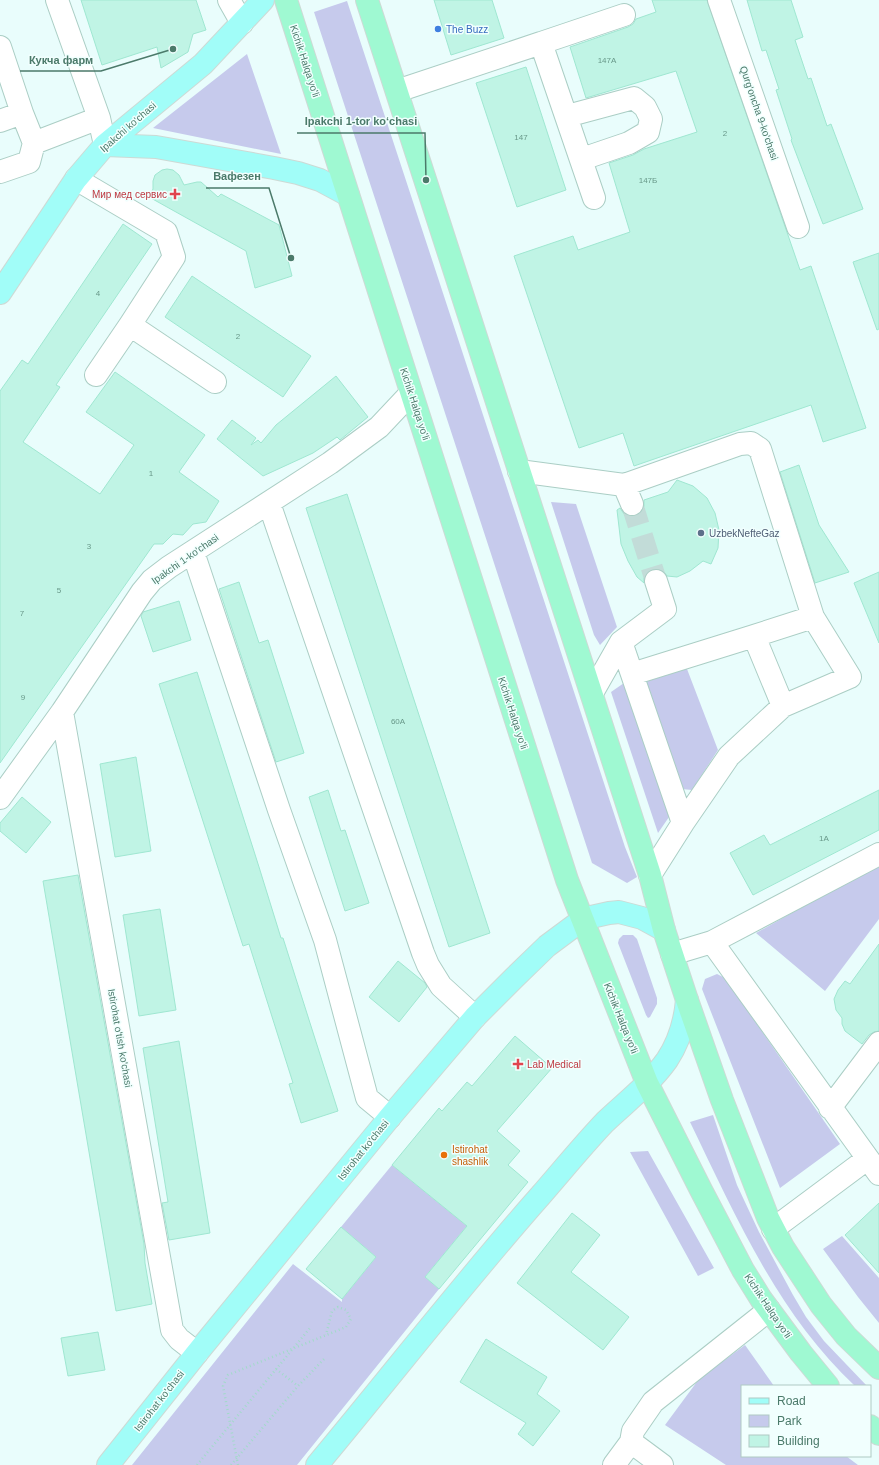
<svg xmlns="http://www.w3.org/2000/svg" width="879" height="1465" viewBox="0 0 879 1465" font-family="Helvetica,sans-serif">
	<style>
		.green { fill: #c6caec }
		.building { fill: #c0f4e5; stroke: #9fe7d1 }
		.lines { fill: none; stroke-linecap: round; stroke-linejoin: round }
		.minor-tunnel { stroke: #c2dcd8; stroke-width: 22; stroke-dasharray: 22 11; stroke-linecap: butt }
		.minor-casing { stroke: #abcec5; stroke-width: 24 }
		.major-casing { stroke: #cddad5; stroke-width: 24 }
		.highway-casing { stroke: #cddad5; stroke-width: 24 }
		.path { stroke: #a2dac9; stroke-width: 2.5; stroke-dasharray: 1 3; stroke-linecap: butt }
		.minor { stroke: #fff; stroke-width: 22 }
		.major { stroke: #a1fdf8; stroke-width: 22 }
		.highway { stroke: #9ff9d2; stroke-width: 22 }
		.shop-dot { fill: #3f7fe0; stroke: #f1fffe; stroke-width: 1.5 }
		.health-dot { fill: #e0444e; stroke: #f1fffe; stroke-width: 1.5 }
		.service-dot { fill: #5c6f8a; stroke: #f1fffe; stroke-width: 1.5 }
		.food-dot { fill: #e8710a; stroke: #f1fffe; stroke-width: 1.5 }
		.labels { text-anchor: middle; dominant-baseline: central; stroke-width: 3; stroke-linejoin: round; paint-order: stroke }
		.number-label { font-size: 8px; fill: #689889 }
		.shop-label { font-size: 10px; fill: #366cbe; stroke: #f1fffe; text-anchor: start }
		.street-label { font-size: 10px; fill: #4b7a6a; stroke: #f1fffe }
		.health-label { font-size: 10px; fill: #be3a42; stroke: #f1fffe; text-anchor: end }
		.service-label { font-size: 10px; fill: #4e5e75; stroke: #f1fffe; text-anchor: start }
		.food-label { font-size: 10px; fill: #c56008; stroke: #f1fffe; text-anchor: start }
		.leader { fill: none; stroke: #4b7a6a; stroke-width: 1.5 }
		.callout-dot { fill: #4b7a6a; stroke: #f1fffe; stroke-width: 1.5 }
		.callout-label { font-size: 11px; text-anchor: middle; font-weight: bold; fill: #4b7a6a; stroke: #f1fffe; stroke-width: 3; stroke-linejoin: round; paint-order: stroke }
	</style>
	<rect width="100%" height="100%" fill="#e9fdfc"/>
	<path class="green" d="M347 1 625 847 637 877 627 883 592 863 314 12Z
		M247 54 281 154 153 128Z
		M551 502 576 504 617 627 600 645 594 635Z
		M682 666 687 669 718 750 692 790 682 789 646 683 648 677Z
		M624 683 669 817 658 833 611 692Z
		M879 864V919L825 991 756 933Z
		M623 935H633L637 939 657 998V1004L650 1017 648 1018 646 1015 618 943 619 939Z
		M717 974 725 978 840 1144 780 1188 702 989 705 979Z
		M713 1115 737 1185 759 1232 793 1295 806 1317 824 1341 867 1386H855C778 1314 735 1215 690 1122Z
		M648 1151 714 1268 698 1276 630 1152Z
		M392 1165 467 1226 425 1277 439 1289 297 1465H132L293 1264 342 1302V1299L376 1257 341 1227Z
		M842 1236 879 1278V1323L858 1297 823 1249Z
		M745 1345 774 1386H742V1456H846L858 1465H726L665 1425 699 1379Z"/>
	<path class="building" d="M81 0H196L206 30 193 34 188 52 161 68 157 47 102 65Z
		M434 0H492L504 38 451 55Z
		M652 0H707L800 270 811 266 866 428 823 442 811 405 634 466 623 433 579 448 514 256 573 236 578 250 630 232 609 163 633 155 644 149 697 132 676 71 586 98 570 47 628 27 633 24 636 19 656 12Z
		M747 0H791L803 37 795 40 808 79 811 78 827 126 831 124 863 209 823 224 791 140 792 139 776 90 779 89 766 50 762 51Z
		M526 67 566 190 517 207 476 83Z
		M167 169 173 170 179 175 184 185 197 182H201L218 197 221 194 279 225 292 276 255 288 246 251 149 197 153 189V181L155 175 162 170Z
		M123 224 152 244 56 385 60 387 23 442 100 494 134 445 86 412 115 372 205 435 179 472 219 501 206 522 193 524 183 535 173 534 163 544H154L0 763V391L22 360 28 364Z
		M879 253V329L877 330 853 262Z
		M192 276 311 356 283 397 165 317Z
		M336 376 368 417 340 440 337 437 313 453 263 476 217 439 232 420 256 438 251 445 258 440 261 443 276 425Z
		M799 465 819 525 849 572 815 583 780 472Z
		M677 480 693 486 707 498 715 513 719 530 718 548 711 564 703 561 690 571 677 577 667 576 664 572 659 569H653L647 573 644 578V583L637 577 628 561 621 544 617 510 620 508 624 514 630 516 637 515 642 511 644 506V500L668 492Z
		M347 494 490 933 449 947 306 508Z
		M879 572V643L854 583Z
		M239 582 259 643 268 640 304 753 276 762 219 589Z
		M179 601 191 640 153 652 141 616 143 612Z
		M197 672 259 867 281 938H283L338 1111 301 1123 289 1084 293 1083 249 944 243 946 159 684Z
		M136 757 151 851 115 857 100 764Z
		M328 790 341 831 345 830 369 903 345 911 309 797Z
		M879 790V830L753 895 730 853 764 835 770 845Z
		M22 797 51 822 26 853 0 831V823Z
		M78 875 144 1244 145 1263 152 1304 116 1311 43 881Z
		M160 909 176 1010 139 1016 123 915Z
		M879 944V1031L874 1032 869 1035 862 1044 845 1031 842 1024V1018L836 1010 834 999 838 990 845 981 850 984Z
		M398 961 425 983 427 987 399 1022 369 997Z
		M515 1036 552 1068 497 1131 520 1151 508 1165 528 1182 439 1289 425 1277 467 1226 392 1165 439 1108 442 1111 467 1082 472 1086Z
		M179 1041 210 1233 169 1240 162 1203 168 1202 143 1048Z
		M879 1203V1273L845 1235Z
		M572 1213 600 1235 571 1272 629 1317 603 1350 517 1283Z
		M341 1227 376 1257 342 1299 306 1269Z
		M98 1332 105 1370 68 1376 61 1338Z
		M486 1339 547 1377 537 1394 560 1411 533 1446 518 1434 526 1423 460 1382Z"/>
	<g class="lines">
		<path class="minor-tunnel" d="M632 504 656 581"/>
		<defs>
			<path id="minor" d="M57 0 99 118 105 145
				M229 0 242 23
				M719 0 798 227
				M541 43 624 15
				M0 47 22 113
				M397 91 541 43 594 198
				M567 116 634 98 645 107 651 119 648 132 629 143 582 159
				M0 121 22 113 34 143 99 118
				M0 172 29 162 34 143
				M76 179 166 232 174 257 130 325 215 382
				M96 375 130 325
				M519 471 624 485 632 504
				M624 485 740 444 751 443 760 449 813 617
				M269 503 423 953 428 965 441 986 475 1017
				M193 552 279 810 325 940 367 1098 390 1117
				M754 636 813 617 850 677 783 706
				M621 642 683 823
				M632 674 754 636 783 706 729 756 683 823 650 875
				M592 693 621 642 665 609 656 581
				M62 712 172 1330 179 1339 197 1353
				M0 798 62 712 142 592 152 580 169 567 330 463 379 427 411 393
				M712 942 879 854
				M672 954 712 942 879 1174
				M830 1108 879 1043
				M773 1229 867 1159
				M631 1442 662 1465
				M614 1465 631 1442 633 1431 653 1402 769 1310"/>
			<path id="major" d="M105 145 156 147 274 168 298 173 320 180 348 195
				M0 293 76 179 105 145 203 64 263 0
				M108 1465 197 1353 390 1117 475 1017 514 978 547 946 582 920 591 917 609 913 619 912 642 918 664 930
				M317 1465C392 1375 464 1282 541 1195 562 1171 583 1145 605 1122 626 1102 650 1084 667 1060 679 1042 685 1022 687 1000"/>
			<path id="highway" d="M286 0 567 880 647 1083 701 1190 743 1270 761 1299 801 1353 828 1386
				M367 0 650 875 664 930 687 1000 722 1100 768 1218 783 1247 821 1305 846 1336 879 1368
				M870 1426 879 1434"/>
		</defs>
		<use href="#minor" class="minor-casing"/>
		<use href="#major" class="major-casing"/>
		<use href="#highway" class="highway-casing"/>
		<path class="path" d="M276 1369 298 1386
			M197 1465 310 1328
			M231 1465 298 1386 326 1357
			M238 1465 223 1386 228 1375 346 1327 351 1319 346 1310 338 1307 332 1311 326 1335"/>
		<use href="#minor" class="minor"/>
		<use href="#major" class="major"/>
		<use href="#highway" class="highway"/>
	</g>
	<circle class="shop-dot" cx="438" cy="29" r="4"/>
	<g class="health-dot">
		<path d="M173 188h4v4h4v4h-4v4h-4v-4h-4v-4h4z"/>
		<path d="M516 1058h4v4h4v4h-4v4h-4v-4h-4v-4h4z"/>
	</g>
	<circle class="service-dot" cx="701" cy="533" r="4"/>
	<circle class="food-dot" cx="444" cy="1155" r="4"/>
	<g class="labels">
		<g class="number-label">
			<text x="607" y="60">147А</text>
			<text x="725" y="133">2</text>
			<text x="521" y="137">147</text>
			<text x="648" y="180">147Б</text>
			<text x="98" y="293">4</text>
			<text x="238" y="336">2</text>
			<text x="151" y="473">1</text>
			<text x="89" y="546">3</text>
			<text x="59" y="590">5</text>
			<text x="22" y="613">7</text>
			<text x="23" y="697">9</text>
			<text x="398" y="721">60А</text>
			<text x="824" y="838">1А</text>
		</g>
		<g class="shop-label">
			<text x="446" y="29">The Buzz</text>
		</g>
		<g class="street-label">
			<text transform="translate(305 61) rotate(72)">Kichik Halqa yo'li</text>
			<text transform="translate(759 113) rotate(71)">Qurg'oncha 9-ko'chasi</text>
			<text transform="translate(128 127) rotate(-41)">Ipakchi ko'chasi</text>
			<text transform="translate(415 404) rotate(72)">Kichik Halqa yo'li</text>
			<text transform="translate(185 559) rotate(-35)">Ipakchi 1-ko'chasi</text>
			<text transform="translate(513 713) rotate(72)">Kichik Halqa yo'li</text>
			<text transform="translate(621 1018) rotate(68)">Kichik Halqa yo'li</text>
			<text transform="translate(120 1038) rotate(80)">Istirohat o'tish ko'chasi</text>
			<text transform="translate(363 1150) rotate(-51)">Istirohat ko'chasi</text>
			<text transform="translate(768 1306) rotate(56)">Kichik Halqa yo'li</text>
			<text transform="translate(159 1401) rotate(-52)">Istirohat ko'chasi</text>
		</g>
		<g class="health-label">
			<text x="167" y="194">Мир мед сервис</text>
			<text x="527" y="1064" text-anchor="start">Lab Medical</text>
		</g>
		<g class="service-label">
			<text x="709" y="533">UzbekNefteGaz</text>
		</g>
		<g class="food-label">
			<text x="452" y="1149">Istirohat<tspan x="452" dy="12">shashlik</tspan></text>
		</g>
	</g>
	<path class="leader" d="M173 49L101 71H20M426 180L425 133H297M291 258L269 188H206"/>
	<g class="callout-dot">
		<circle cx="173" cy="49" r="4"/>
		<circle cx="426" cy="180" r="4"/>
		<circle cx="291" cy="258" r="4"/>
	</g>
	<g class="callout-label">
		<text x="61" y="64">Кукча фарм</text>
		<text x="361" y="125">Ipakchi 1-tor koʻchasi</text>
		<text x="237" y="180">Вафезен</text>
	</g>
	<rect x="741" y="1385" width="130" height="72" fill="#f1fffe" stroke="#afcac3"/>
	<rect x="749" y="1398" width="20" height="6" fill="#a1fdf8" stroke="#afcac3"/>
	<text x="777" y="1405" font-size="12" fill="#4b7a6a">Road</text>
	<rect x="749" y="1415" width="20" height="12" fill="#c6caec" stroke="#afcac3"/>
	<text x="777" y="1425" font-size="12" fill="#4b7a6a">Park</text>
	<rect x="749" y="1435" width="20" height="12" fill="#c0f4e5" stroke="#afcac3"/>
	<text x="777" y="1445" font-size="12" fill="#4b7a6a">Building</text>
</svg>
